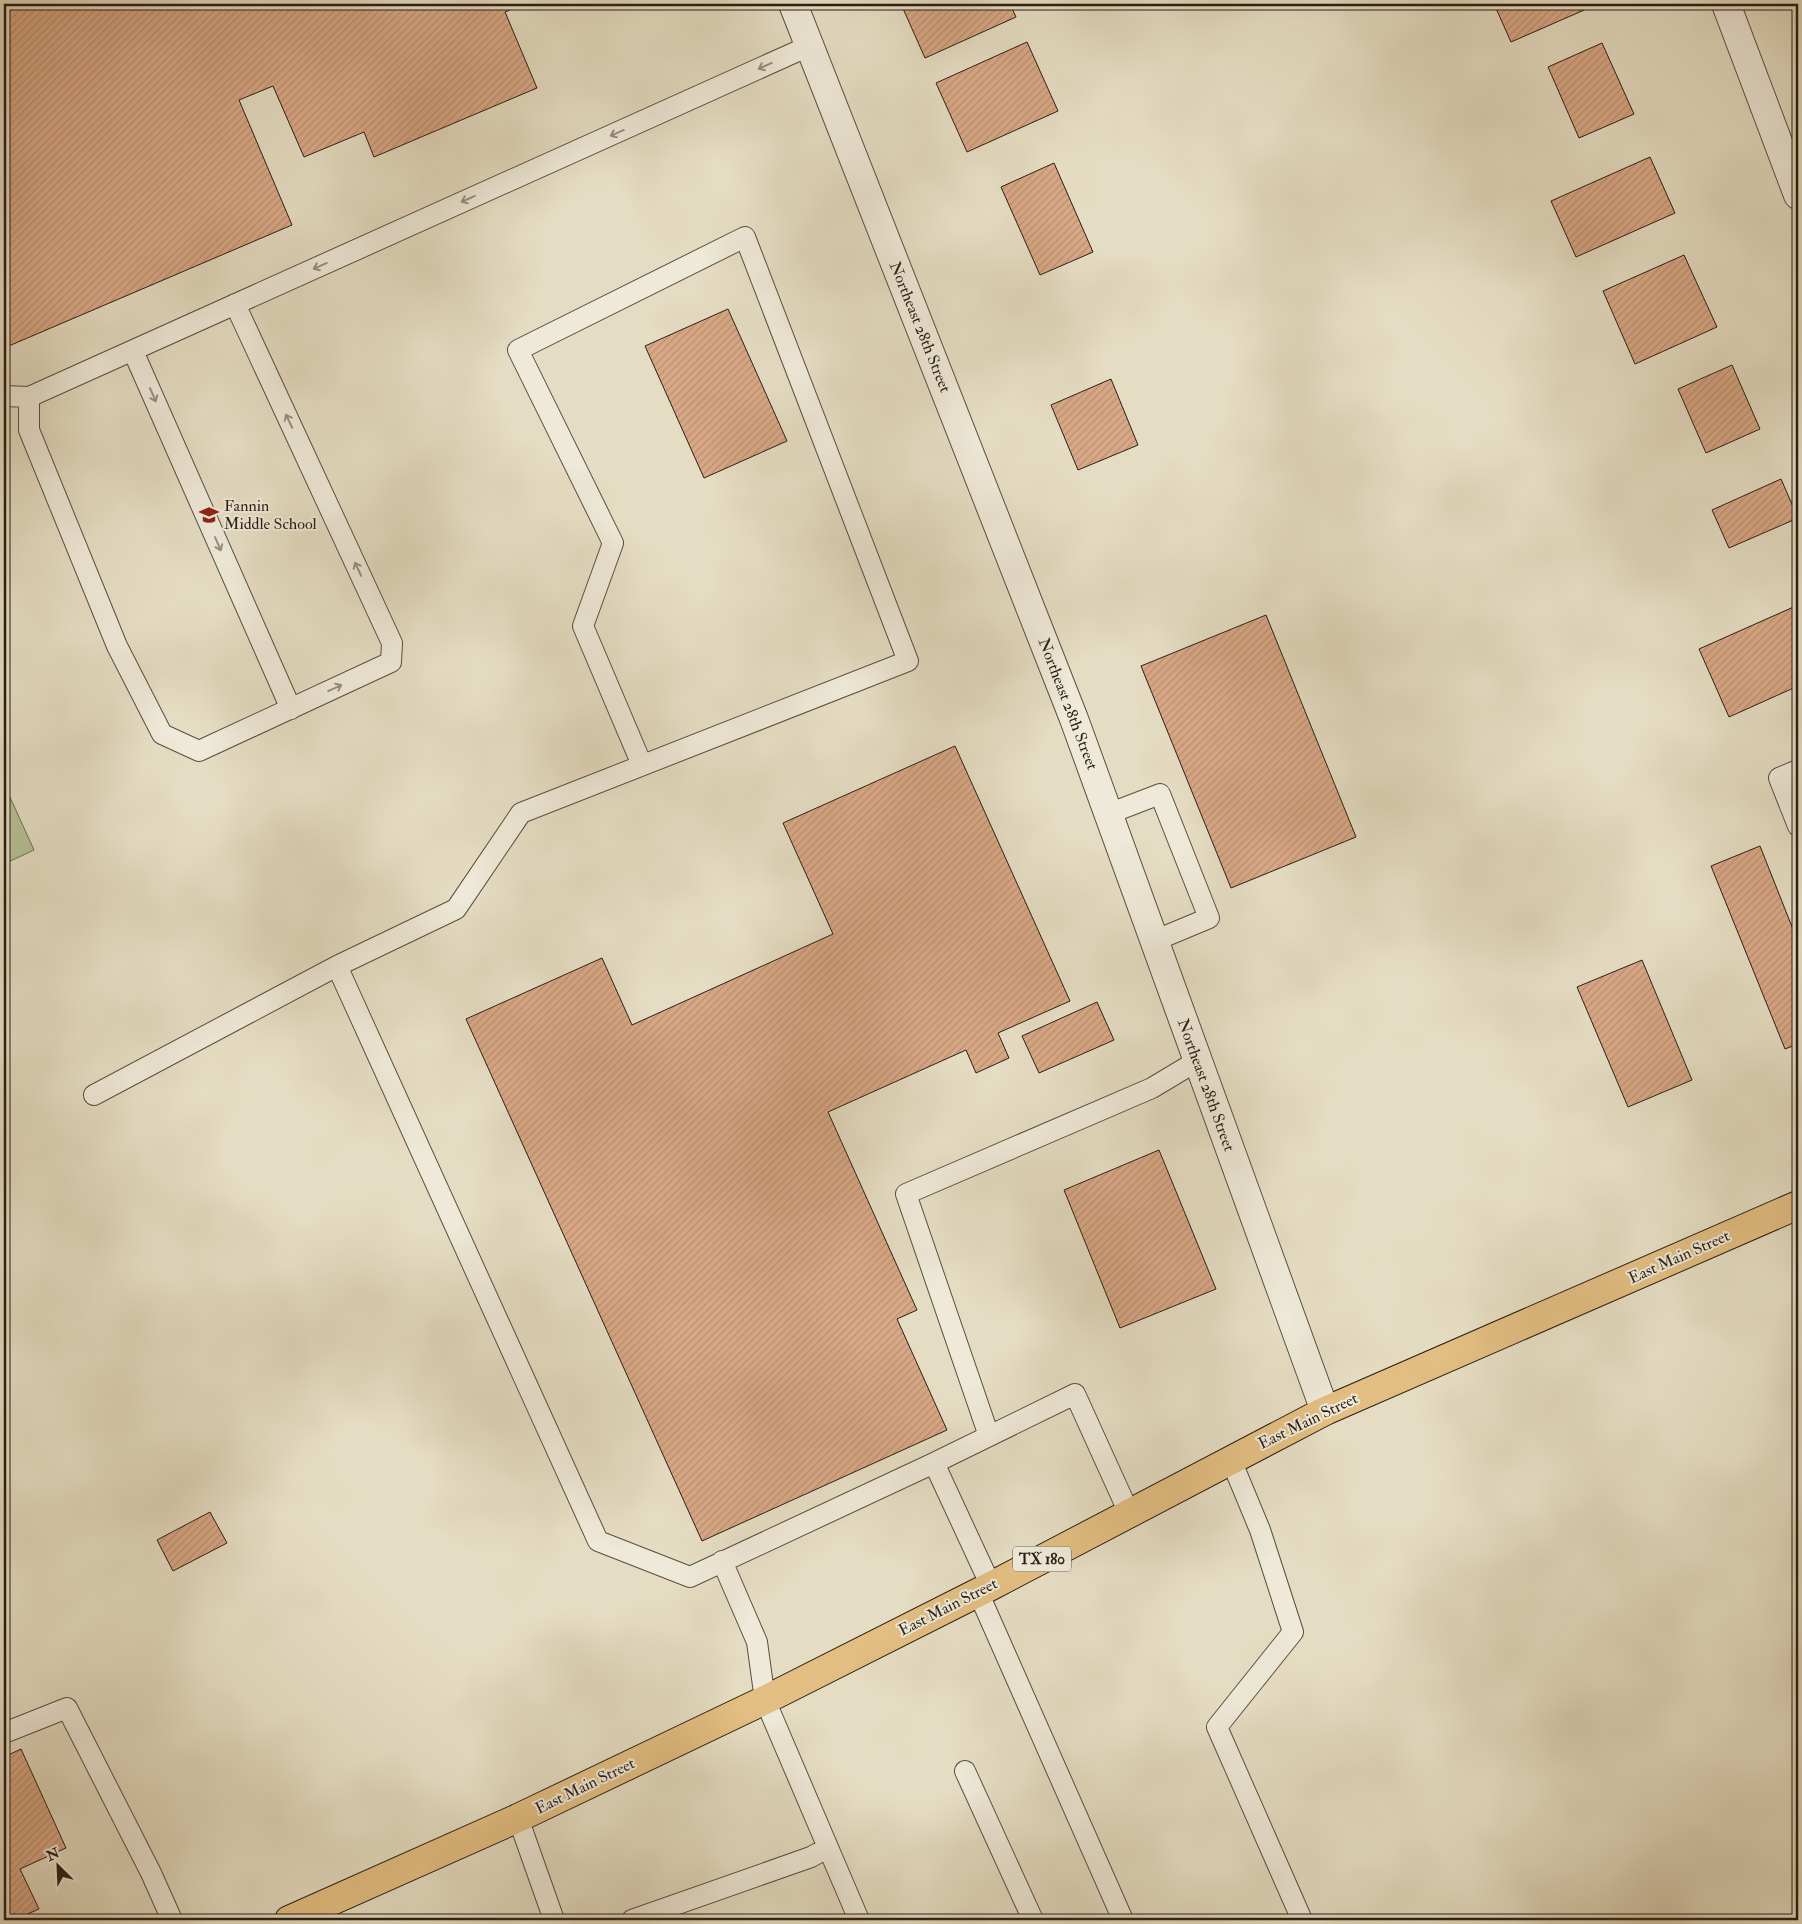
<svg xmlns="http://www.w3.org/2000/svg" width="1802" height="1924" viewBox="0 0 1802 1924" font-family="'IM FELL Double Pica',serif">
	<style>
		.garden { fill: #b4c194; stroke: #6e7054 }
		.building { fill: url(#building-hatch); stroke: #291e14 }
		.lines { fill: none; stroke-linecap: round; stroke-linejoin: round }
		.service-casing { stroke: #584e40; stroke-width: 22 }
		.minor-casing { stroke: #584e40; stroke-width: 30 }
		.primary-casing { stroke: #291e14; stroke-width: 30 }
		.service { stroke: #eee9d8; stroke-width: 20 }
		.minor { stroke: #eee9d8; stroke-width: 28 }
		.primary { stroke: #e2be82; stroke-width: 28 }
		.oneway { stroke: #958e80 }
		.labels { text-anchor: middle; dominant-baseline: central; stroke-width: 4; stroke-linejoin: round; paint-order: stroke }
		.shield { fill: #eee9d8; stroke: #645b4f; stroke-width: 1 }
		.shield-label { font-size: 15px; font-weight: bold; fill: #291e14 }
		.street-label { font-size: 16px; fill: #291e14; stroke: #eee9d8 }
		.poi-label { font-size: 16px; fill: #291e14; stroke: #eee9d8; text-anchor: start }
	</style>
	<defs>
		<pattern id="building-hatch" width="6" height="6" patternUnits="userSpaceOnUse" patternTransform="scale(1.25)"><rect width="6" height="6" fill="#d9a886"/><path d="M-1 1l2-2M0 6l6-6M5 7l2-2" fill="none" stroke="#ba9073"/></pattern>
	</defs>
	<rect width="100%" height="100%" fill="#e5ddc3"/>
	<filter id="stains"><feTurbulence type="fractalNoise" baseFrequency=".004" numOctaves="4"/><feColorMatrix values="0 0 0 0 .2 0 0 0 0 .09 0 0 0 0 .02 0 0 0 .5 -.17"/></filter>
	<radialGradient id="worn" r=".72"><stop offset=".6" stop-color="#630" stop-opacity="0"/><stop offset="1" stop-color="#630" stop-opacity=".3"/></radialGradient>
	<path class="garden" d="M4 784 34 850 4 864Z"/>
	<path class="building" d="M4 4H524L505 12 537 88 374 157 364 132 304 157 273 86 239 100 292 225 4 348Z
		M901 4H1010L1016 17 925 58Z
		M1494 4H1590L1591 7 1511 42Z
		M1027 42 1058 111 967 152 936 83Z
		M1602 43 1634 114 1579 138 1548 67Z
		M1650 157 1675 213 1576 257 1551 201Z
		M1054 163 1093 252 1040 275 1001 187Z
		M1684 255 1717 327 1635 364 1603 291Z
		M728 309 787 441 704 478 645 346Z
		M1732 365 1760 429 1706 453 1678 389Z
		M1111 379 1138 445 1078 470 1051 405Z
		M1781 479 1798 518 1729 548 1712 510Z
		M1798 605V686L1729 717 1699 649Z
		M1266 615 1356 837 1231 888 1141 666Z
		M955 746 1070 1001 998 1033 1009 1058 976 1073 966 1050 828 1112 917 1310 897 1319 947 1430 702 1541 466 1019 602 958 632 1025 833 934 783 823Z
		M1760 846 1798 942V1044L1785 1049 1711 866Z
		M1642 960 1692 1080 1628 1107 1577 987Z
		M1097 1002 1114 1040 1039 1073 1022 1036Z
		M1159 1150 1216 1289 1120 1328 1064 1190Z
		M210 1512 227 1543 173 1571 157 1540Z
		M21 1749 66 1848 20 1869 39 1909 14 1920H4V1757Z"/>
	<g class="lines">
		<defs>
			<path id="service" d="M133 351 291 709
				M4 396 29 397 809 46
				M29 397V430L117 646 162 734 199 751 391 662 392 643 235 304
				M1798 770 1779 778 1798 826
				M1108 814 1160 794 1209 918 1154 941
				M337 966 598 1541 690 1577 934 1463 991 1586
				M94 1095 337 966 456 909 521 813 908 661 745 237 518 350 613 543 583 626 642 765
				M989 1436 906 1194 1152 1088 1197 1061
				M1231 1460 1260 1530 1293 1632 1217 1727 1302 1920
				M934 1463 1075 1394 1129 1513
				M722 1561 757 1642 765 1700 859 1920
				M978 1592 1123 1920
				M4 1733 67 1708 151 1873 172 1920
				M965 1771 1033 1920
				M518 1818 554 1920
				M632 1920 811 1857 827 1848"/>
			<path id="minor" d="M793 4 1074 719 1325 1411
				M1726 4 1798 195"/>
			<path id="primary" d="M289 1920 518 1818 765 1700 991 1586 1325 1411 1798 1205"/>
		</defs>
		<use href="#service" class="service-casing"/>
		<use href="#minor" class="minor-casing"/>
		<use href="#primary" class="primary-casing"/>
		<use href="#service" class="service"/>
		<use href="#minor" class="minor"/>
		<use href="#primary" class="primary"/>
	</g>
	<defs><path id="oneway-shaft" d="M-6 0H5M1.5-3L5.5 0L1.5 3" fill="none" stroke-width="1.6" stroke-linecap="round" stroke-linejoin="round" transform="scale(1.25)"/></defs>
	<g class="oneway">
		<use href="#oneway-shaft" transform="translate(765 66) rotate(156)"/>
		<use href="#oneway-shaft" transform="translate(617 133) rotate(156)"/>
		<use href="#oneway-shaft" transform="translate(468 199) rotate(156)"/>
		<use href="#oneway-shaft" transform="translate(320 266) rotate(156)"/>
		<use href="#oneway-shaft" transform="translate(153 395) rotate(66)"/>
		<use href="#oneway-shaft" transform="translate(289 421) rotate(-115)"/>
		<use href="#oneway-shaft" transform="translate(218 544) rotate(66)"/>
		<use href="#oneway-shaft" transform="translate(358 569) rotate(-115)"/>
		<use href="#oneway-shaft" transform="translate(335 688) rotate(-25)"/>
	</g>
	<defs>
		<symbol id="school-bare" viewBox="-9 -9 18 18"><path d="M0-5L7-2L0 1L-7-2ZM-4 1L0 2.5L4 1V4Q0 6-4 4Z" fill="#8f2418" stroke="#eee9d8" stroke-width="2.5" paint-order="stroke"/></symbol>
	</defs>
	<g fill-rule="evenodd">
		<use href="#school-bare" x="195" y="501" width="28" height="28"/>
	</g>
	<g class="labels">
		<rect class="shield" x="1013" y="1546.5" width="58" height="25" rx="4"/>
		<g class="shield-label">
			<text x="1042" y="1559">TX 180</text>
		</g>
		<g class="street-label">
			<text transform="translate(920 327) rotate(68)">Northeast 28th Street</text>
			<text transform="translate(1068 704) rotate(69)">Northeast 28th Street</text>
			<text transform="translate(1206 1085) rotate(70)">Northeast 28th Street</text>
			<text transform="translate(1679 1257) rotate(-24)">East Main Street</text>
			<text transform="translate(1308 1421) rotate(-26)">East Main Street</text>
			<text transform="translate(948 1607) rotate(-27)">East Main Street</text>
			<text transform="translate(585 1786) rotate(-26)">East Main Street</text>
		</g>
		<g class="poi-label">
			<text x="224" y="506">Fannin<tspan x="224" dy="18">Middle School</tspan></text>
		</g>
	</g>
	<rect width="1802" height="1924" fill="none" stroke="#e5ddc3" stroke-width="20"/>
	<rect x="5" y="5" width="1792" height="1914" fill="none" stroke="#291e14" stroke-width="2.5"/>
	<rect x="10" y="10" width="1782" height="1904" fill="none" stroke="#291e14"/>
	<g transform="translate(58 1866) rotate(336)" stroke="#eee9d8" stroke-width="4" paint-order="stroke">
	<path d="M0-4L9 19L0 12L-9 19Z" fill="#291e14"/>
	<text y="-8" font-size="14" font-weight="bold" text-anchor="middle" fill="#291e14">N</text>
	</g>
	<rect width="100%" height="100%" filter="url(#stains)"/>
	<rect width="100%" height="100%" fill="url(#worn)"/>
</svg>
